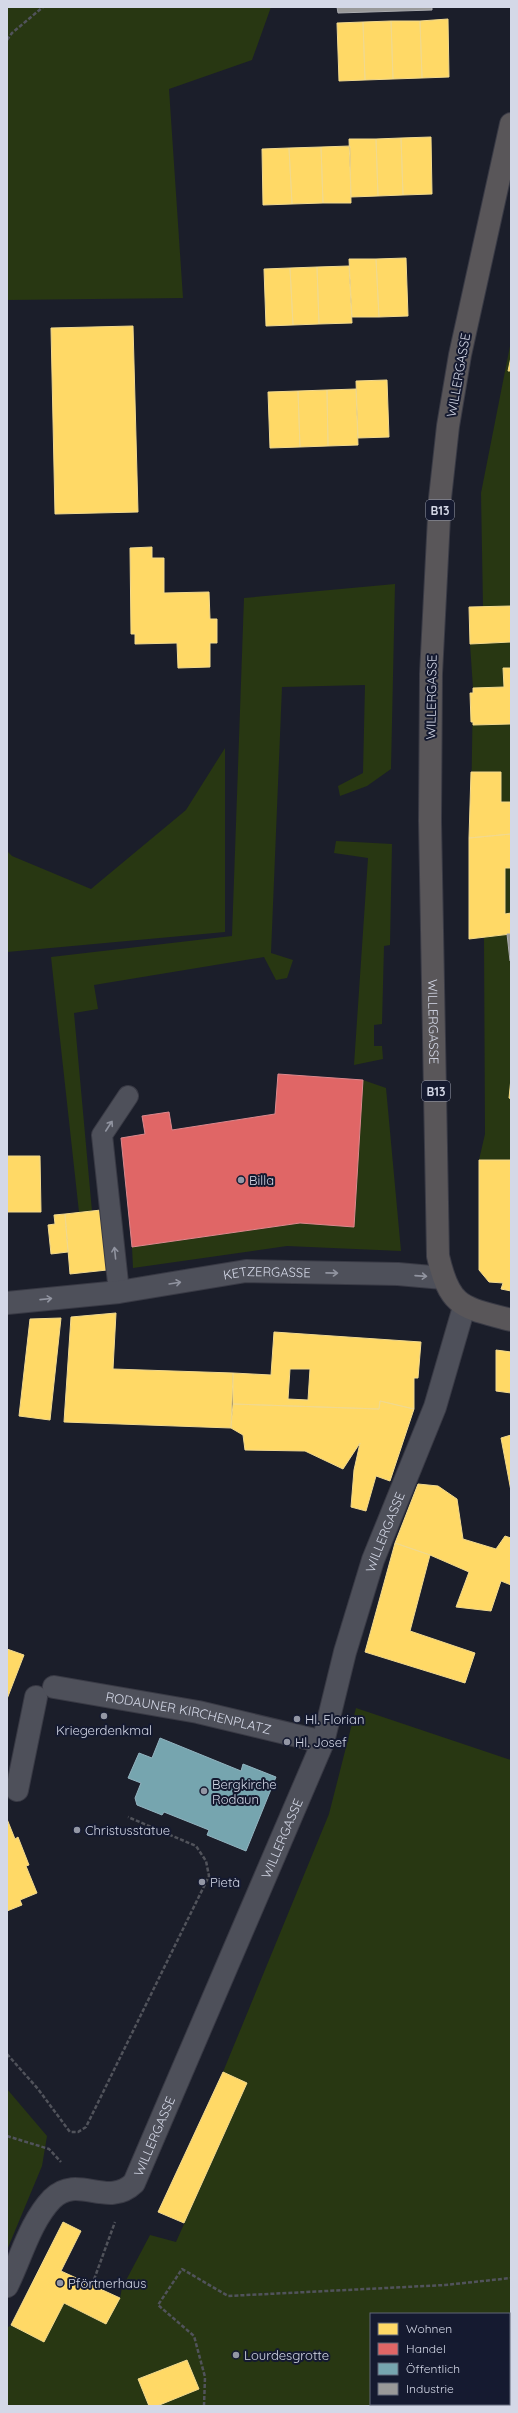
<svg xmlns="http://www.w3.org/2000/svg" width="518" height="2413" viewBox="0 0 518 2413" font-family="Quicksand,sans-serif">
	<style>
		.green { fill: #283712; fill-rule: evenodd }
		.homes { fill: #ffd966; stroke: #f2d98d; fill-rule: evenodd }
		.shops { fill: #e06666; stroke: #dc888d }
		.public { fill: #76a5af; stroke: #92b4c0 }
		.industry { fill: #999; stroke: #abacb0 }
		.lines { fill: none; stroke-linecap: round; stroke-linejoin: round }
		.service-casing { stroke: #393a45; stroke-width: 22 }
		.pedestrian-casing { stroke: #393a45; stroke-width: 24 }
		.minor-casing { stroke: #393a45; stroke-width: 24 }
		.primary-casing { stroke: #393a45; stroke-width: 24 }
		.path { stroke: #51535b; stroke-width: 2.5; stroke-dasharray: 4 2; stroke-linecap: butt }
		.service { stroke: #4e505a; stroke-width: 20 }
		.pedestrian { stroke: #4e505a; stroke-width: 22 }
		.minor { stroke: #4e505a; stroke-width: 22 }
		.primary { stroke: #595659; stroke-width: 22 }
		.oneway { stroke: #9194a0 }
		.poi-dot { fill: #9397a5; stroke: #151a30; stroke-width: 1.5 }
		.labels { text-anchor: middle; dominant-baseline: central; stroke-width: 4; stroke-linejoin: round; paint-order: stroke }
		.shield { fill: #151a30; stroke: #9b9fb0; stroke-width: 1 }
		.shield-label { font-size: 12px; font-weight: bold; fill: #d4d8e7 }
		.street-label { font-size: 13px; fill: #d4d8e7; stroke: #151a30 }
		.poi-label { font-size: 13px; fill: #d4d8e7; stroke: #151a30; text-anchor: start }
	</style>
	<rect width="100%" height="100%" fill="#1b1e2a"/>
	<path class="green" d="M7 7H271L252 60 169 89 183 298 7 300Z
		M511 341V1160H479L485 1134 484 938 469 939 473 688 470 644 483 607 481 493Z
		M395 584 391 769 367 786 340 796 338 786 363 773 365 685 282 687 271 953 293 960 287 978 276 980 264 957 94 985 98 1009 74 1013 92 1211 79 1212 51 957 232 936 244 598Z
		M225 748V932L7 952V851L12 856 91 889 186 810Z
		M336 841 392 844 390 945 384 946 382 1024 374 1025V1046H382L383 1059 354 1065 368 858 334 853Z
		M363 1080 386 1088 401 1251 287 1246 133 1268 132 1247 300 1223 354 1227Z
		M356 1708 511 1760V2406H7V2328L11 2325 44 2342 64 2303 106 2324 120 2298 122 2288 150 2235 176 2242 247 2084 223 2072 329 1814ZM371 2314H509V2404H371Z
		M7 2089 47 2136 42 2166 7 2250Z"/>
	<path class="homes" d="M448 19 449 77 422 78 420 21Z
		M391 21 393 79 365 80 363 22Z
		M391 21H420L422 78 393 79Z
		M363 22 365 80 339 81 337 23Z
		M431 137 432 194 403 195 401 138Z
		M401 138 403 195 378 196 376 139Z
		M349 139H376L378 196 351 197Z
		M350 146 351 203H323L321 147Z
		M321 147 323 203 292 204 289 148Z
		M289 148 292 204 263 205 262 149Z
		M406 258 408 316 379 317 376 259Z
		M349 259H376L379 317H352Z
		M349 266 352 323 319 324 317 267Z
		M317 267 319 324 293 325 290 268Z
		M290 268 293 325 266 326 264 269Z
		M133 326 138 512 55 514 51 328Z
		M511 357V371H508Z
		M387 380 389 437 358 438 356 381Z
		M356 389 358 445 328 446 327 390Z
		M327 390 328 446 300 447 298 391Z
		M298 391 300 447 270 448 268 392Z
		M152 547V558H164V593L209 592 210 619H217V643H210V667L178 668 177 643 135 644V634H131L130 548Z
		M511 606V642L470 644 469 607Z
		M503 668H511V724L473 725V722H471L470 693H473V688L504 687Z
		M471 772H501V802H511V834L469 838Z
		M511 834V868H505V914L511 913V934L469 939V838Z
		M511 1078V1099L509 1098Z
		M7 1156H40L41 1212H7Z
		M479 1160H511V1291L501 1289 503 1283 489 1282 479 1270Z
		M101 1210 107 1270 70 1274 65 1214Z
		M65 1214 68 1252 51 1254 48 1225 55 1224 54 1215Z
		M116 1313 113 1369 233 1373 231 1428 64 1422 71 1317Z
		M61 1318 50 1420 19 1416 30 1319Z
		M274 1332 421 1342 418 1378H414V1409L380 1401 379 1409 233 1404V1373L271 1375ZM290 1369H310L308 1400 288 1399Z
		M496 1350 511 1352V1393L496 1391Z
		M380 1401 414 1409 390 1481 376 1476 366 1511 351 1507 354 1470 360 1443 343 1469 305 1451 245 1450 243 1435 231 1428 233 1404 379 1409Z
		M511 1435V1491L501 1438Z
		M418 1484 438 1486 457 1499 463 1539 496 1549 505 1536 511 1538V1585L501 1581 491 1611 456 1607 469 1572 430 1555 395 1543Z
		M395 1543 430 1555 410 1631 475 1653 465 1683 365 1652Z
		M7 1649 24 1655 7 1699Z
		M7 1819 15 1839 18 1837 29 1865 26 1866 37 1893 20 1900 22 1905 7 1911Z
		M223 2072 247 2083 184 2223 158 2212Z
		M63 2222 81 2231 61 2271 120 2298 106 2324 64 2303 44 2342 11 2325Z
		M187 2360 199 2389 157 2406H149L138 2379Z"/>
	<path class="shops" d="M278 1074 363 1080 354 1227 300 1223 132 1247 121 1138 145 1134 142 1116 169 1112 172 1130 275 1114Z"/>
	<path class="public" d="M160 1738 241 1771 243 1764 276 1777 246 1851 207 1835 209 1830 164 1812 162 1815 137 1805 135 1798 141 1783 128 1778 139 1753 152 1758Z"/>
	<path class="industry" d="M337 7H432V10L338 13Z
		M507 934H511V961H510Z"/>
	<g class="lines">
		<defs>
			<path id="service" d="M119 1292 102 1135 128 1096"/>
			<path id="pedestrian" d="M17 1790 36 1697"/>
			<g id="minor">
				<path id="s1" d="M7 1303 119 1292 246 1271 398 1274 443 1278"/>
				<path id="s2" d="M54 1687 198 1712 323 1742"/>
				<path id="s3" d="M7 2286C21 2258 30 2222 52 2199 78 2173 107 2209 134 2183L323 1742 345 1652 373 1560 435 1407 464 1307"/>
			</g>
			<g id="primary">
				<path id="s4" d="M511 124 460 355 448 426 440 498 431 674 430 821 438 1256C450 1309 463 1307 511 1320"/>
			</g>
		</defs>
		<use href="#service" class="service-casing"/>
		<use href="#pedestrian" class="pedestrian-casing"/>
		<use href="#minor" class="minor-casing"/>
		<use href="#primary" class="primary-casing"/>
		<path class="path" d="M7 40 12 33 43 7
			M7 2054 38 2089 70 2132H78L86 2127 209 1876 206 1861 196 1846 128 1817
			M7 2136 49 2149 61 2162
			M92 2285 115 2222
			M204 2406 205 2377 194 2336 158 2305 182 2269 228 2296 445 2285 511 2278"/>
		<use href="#service" class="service"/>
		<use href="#pedestrian" class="pedestrian"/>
		<use href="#minor" class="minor"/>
		<use href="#primary" class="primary"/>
	</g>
	<defs><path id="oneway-shaft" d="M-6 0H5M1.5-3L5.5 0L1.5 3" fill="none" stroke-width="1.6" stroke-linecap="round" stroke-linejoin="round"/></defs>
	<g class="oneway">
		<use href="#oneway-shaft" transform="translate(109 1126) rotate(-57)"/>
		<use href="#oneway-shaft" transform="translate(115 1253) rotate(-96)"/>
		<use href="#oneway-shaft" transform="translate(332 1273) rotate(1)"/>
		<use href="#oneway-shaft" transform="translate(421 1276) rotate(4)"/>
		<use href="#oneway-shaft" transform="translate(175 1283) rotate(-9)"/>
		<use href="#oneway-shaft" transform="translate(46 1299) rotate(-6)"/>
	</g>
	<g class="poi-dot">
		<circle cx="241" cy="1180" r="4"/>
		<circle cx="104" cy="1716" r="4"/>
		<circle cx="297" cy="1719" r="4"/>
		<circle cx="287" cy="1742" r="4"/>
		<circle cx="204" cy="1791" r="4"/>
		<circle cx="77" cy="1830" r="4"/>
		<circle cx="202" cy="1882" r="4"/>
		<circle cx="60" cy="2283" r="4"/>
		<circle cx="236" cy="2355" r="4"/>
	</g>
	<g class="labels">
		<g class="shield">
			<rect x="426" y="500" width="28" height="20" rx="3"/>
			<rect x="422" y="1081" width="28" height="20" rx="3"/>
		</g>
		<g class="shield-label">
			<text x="440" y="510">B13</text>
			<text x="436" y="1091">B13</text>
		</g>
		<g class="street-label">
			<text transform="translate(458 375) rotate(-80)">WILLERGASSE</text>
			<text transform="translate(431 697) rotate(-89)">WILLERGASSE</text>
			<text stroke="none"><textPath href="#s4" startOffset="905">WILLERGASSE</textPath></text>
			<text stroke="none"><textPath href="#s1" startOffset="262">KETZERGASSE</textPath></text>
			<text stroke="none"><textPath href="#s3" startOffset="885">WILLERGASSE</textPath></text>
			<text stroke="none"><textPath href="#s2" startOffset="137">RODAUNER KIRCHENPLATZ</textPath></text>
			<text stroke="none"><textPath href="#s3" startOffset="561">WILLERGASSE</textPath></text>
			<text stroke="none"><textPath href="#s3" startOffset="237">WILLERGASSE</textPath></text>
		</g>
		<g class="poi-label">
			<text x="249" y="1180">Billa</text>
			<text x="305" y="1719">Hl. Florian</text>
			<text x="104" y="1730" text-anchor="middle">Kriegerdenkmal</text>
			<text x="295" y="1742">Hl. Josef</text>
			<text x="212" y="1784">Bergkirche<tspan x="212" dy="15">Rodaun</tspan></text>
			<text x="85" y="1830">Christusstatue</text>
			<text x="210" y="1882">Pietà</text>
			<text x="68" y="2283">Pförtnerhaus</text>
			<text x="244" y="2355">Lourdesgrotte</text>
		</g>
	</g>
	<rect width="518" height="2413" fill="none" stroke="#d4d8e7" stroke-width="16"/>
	<rect x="370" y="2313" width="140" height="92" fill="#151a30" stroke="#616679"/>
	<rect x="378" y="2323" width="20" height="12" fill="#ffd966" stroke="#616679"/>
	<text x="406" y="2333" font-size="12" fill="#d4d8e7">Wohnen</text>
	<rect x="378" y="2343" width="20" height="12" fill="#e06666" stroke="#616679"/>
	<text x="406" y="2353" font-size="12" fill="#d4d8e7">Handel</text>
	<rect x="378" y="2363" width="20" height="12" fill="#76a5af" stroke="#616679"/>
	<text x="406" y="2373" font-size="12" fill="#d4d8e7">Öffentlich</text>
	<rect x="378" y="2383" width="20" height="12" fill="#999999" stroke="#616679"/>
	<text x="406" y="2393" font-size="12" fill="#d4d8e7">Industrie</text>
</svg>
